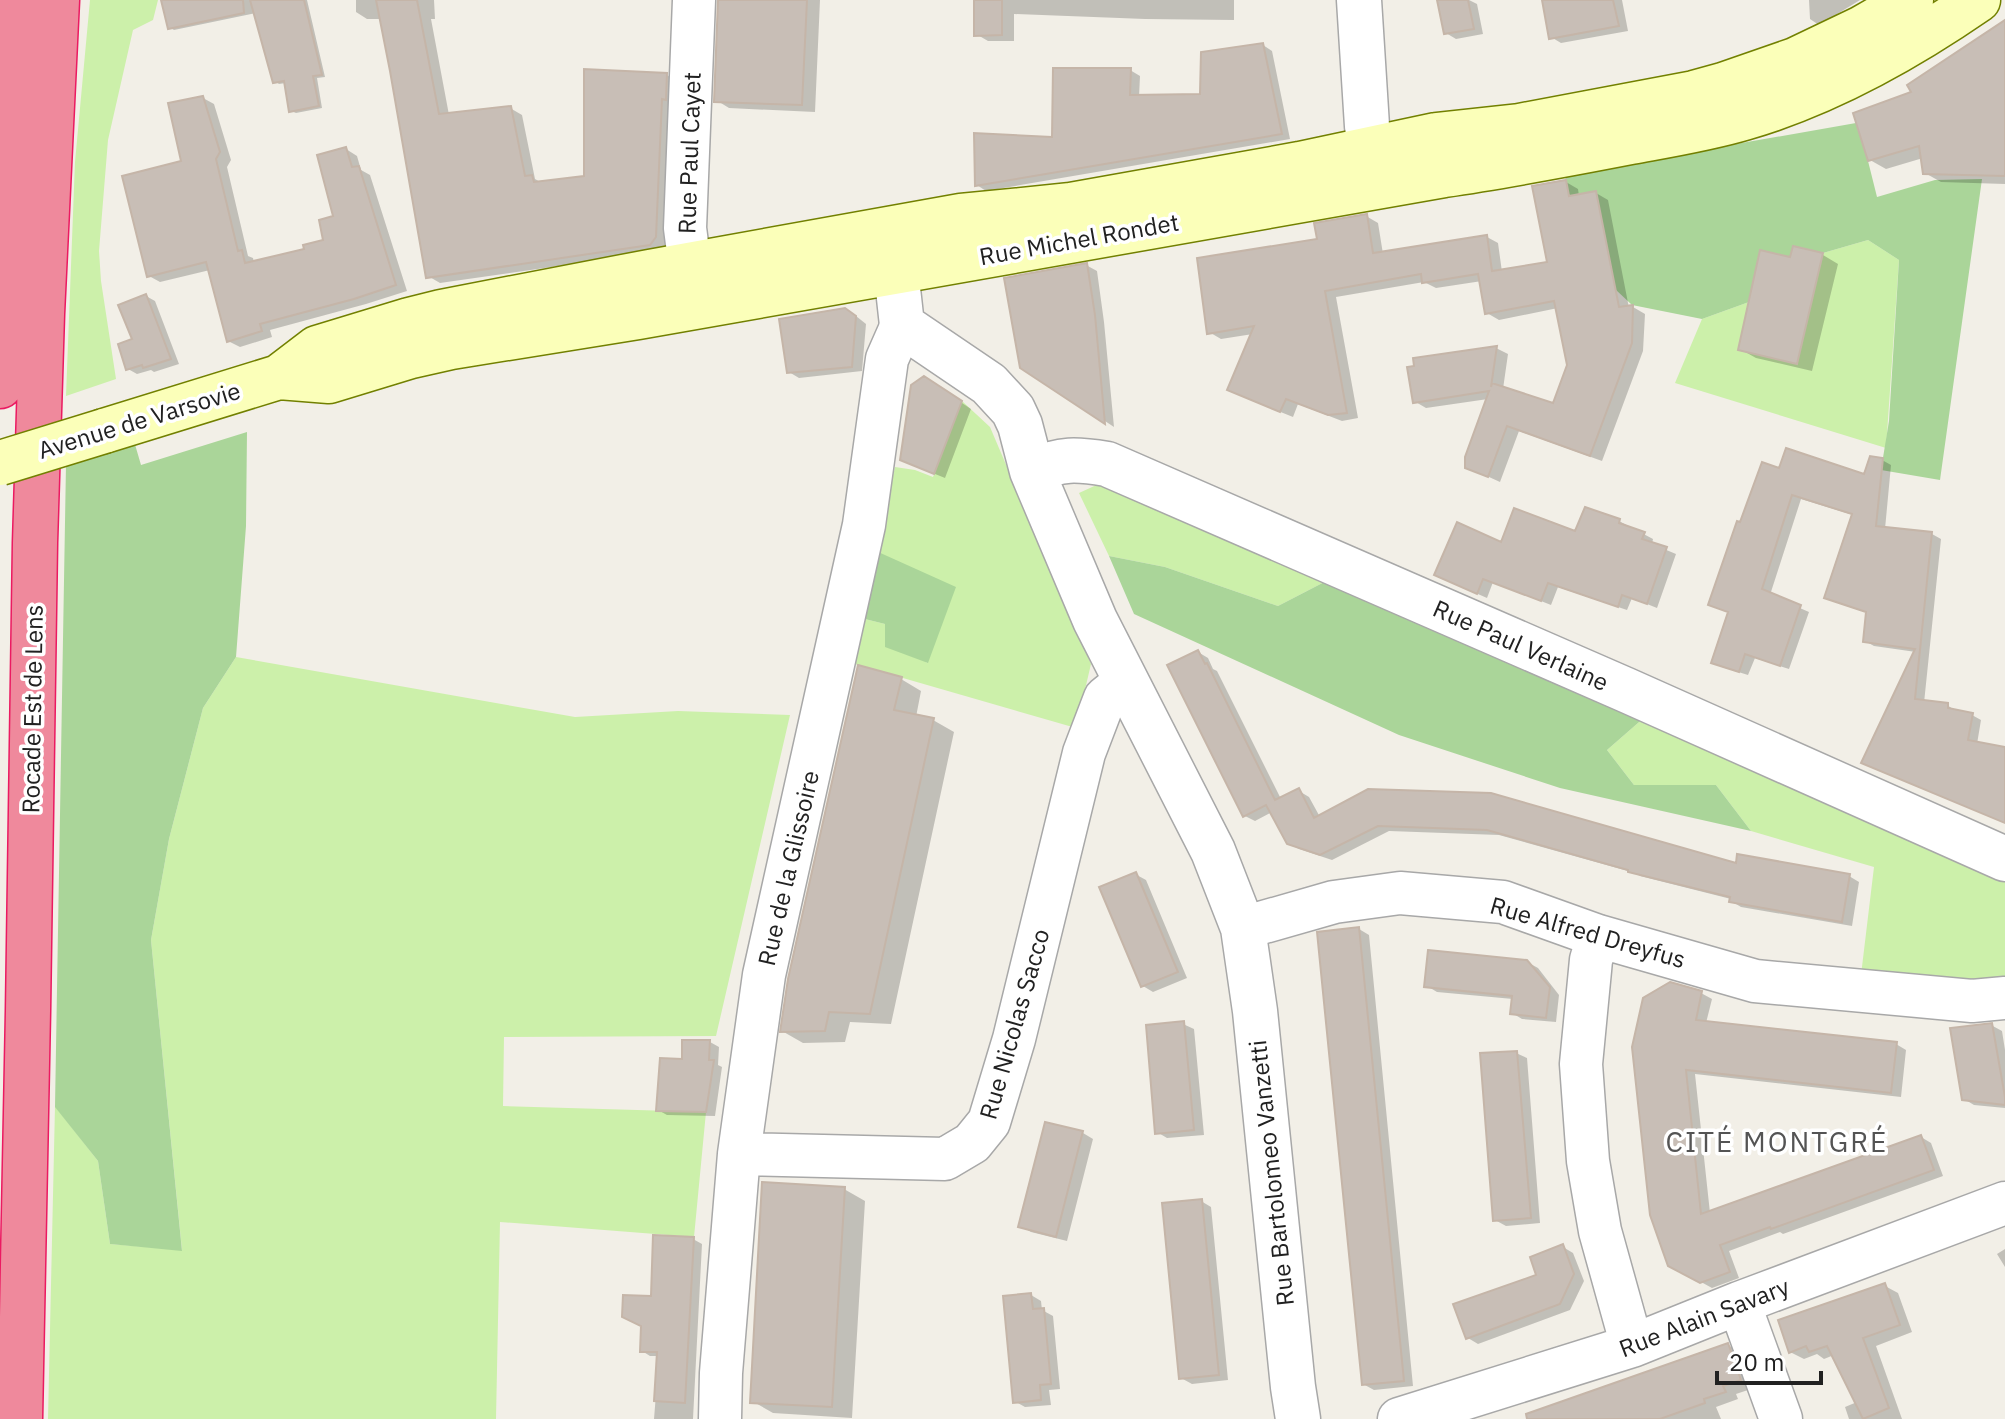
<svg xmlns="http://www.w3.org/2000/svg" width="2005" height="1419" viewBox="0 0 2005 1419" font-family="'IBM Plex Sans',sans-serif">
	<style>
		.grass { fill: #ccf0aa }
		.forest { fill: #aad599 }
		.shadow { fill: #0003 }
		.building { fill: #c8beb6; stroke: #c5b5a8; stroke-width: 2 }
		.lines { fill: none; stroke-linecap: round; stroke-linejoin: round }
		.minor-casing { stroke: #a8a8a8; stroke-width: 45 }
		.tertiary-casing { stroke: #a8a8a8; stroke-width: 47 }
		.secondary-casing { stroke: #728000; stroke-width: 47 }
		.motorway-casing { stroke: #eb1a61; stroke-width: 47 }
		.minor { stroke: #fff; stroke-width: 42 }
		.tertiary { stroke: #fff; stroke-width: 44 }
		.secondary { stroke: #fbffb9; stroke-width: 44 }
		.motorway { stroke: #ef899c; stroke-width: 44 }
		.secondary-bridge-casing { stroke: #728000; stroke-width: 47; stroke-linecap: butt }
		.secondary-bridge { stroke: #fbffb9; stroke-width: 44 }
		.labels { text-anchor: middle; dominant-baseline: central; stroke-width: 7; stroke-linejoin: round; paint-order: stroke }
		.street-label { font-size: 24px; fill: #212121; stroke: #fff }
		.quarter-label { font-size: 28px; letter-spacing: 2px; fill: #545454; stroke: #fff }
	</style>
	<rect width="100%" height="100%" fill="#f2efe7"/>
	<path class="grass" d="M90 0H158L153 20 133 30 108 140 99 251 101 281 116 379 66 396 75 162Z
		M1868 240 1899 260 1886 448 1675 383 1702 319 1749 302 1738 350 1796 363 1823 253Z
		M962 401 990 427 1091 664 1076 728 851 663 861 618 885 624 927 663 876 551 895 467 915 470 933 477Z
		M1114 477 1336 576 1278 606 1165 567 1109 556 1079 493Z
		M236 657 575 717 678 711 790 715 716 1036 504 1037 503 1106 706 1112 694 1237 500 1222 496 1419H48L55 1106 98 1161 110 1244 182 1250 151 940 169 839 203 708Z
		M1646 716 2005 877V992L1974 987 1972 979 1861 975 1874 867 1751 831 1716 785H1634L1607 750Z"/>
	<path class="forest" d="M1856 123 1868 161 1877 197 1935 180 1982 179 1940 480 1881 470 1889 421 1899 260 1868 240 1823 253 1794 246 1790 257 1749 302 1702 319 1632 305 1615 289 1596 192 1569 196 1565 176 1576 172Z
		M247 432 246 526 236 657 203 708 169 839 151 940 182 1251 110 1244 98 1161 55 1107 66 464 134 441 141 465Z
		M876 551 956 587 928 663 885 647V624L861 618Z
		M1109 556 1165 567 1278 606 1336 576 1646 716 1607 750 1634 785H1716L1751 831 1560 788 1399 735 1134 614Z"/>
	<path class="shadow" d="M164 0H307L325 77 317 78 322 108 296 113 291 111 286 83 279 84 275 81 256 13 174 30 169 27Z
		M356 0H434L435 19H431L449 115 510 108 522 115 535 179 542 183 586 177 667 75 678 82 667 244 662 251 440 283 428 276 382 19H367L356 12Z
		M720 0H820L815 112 729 108 716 100Z
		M976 0H1234V20L1145 19 1014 14V41H988L976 34Z
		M1460 0H1469L1477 4 1483 34 1456 39 1446 33Z
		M1544 0H1622L1628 31 1561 43 1551 37Z
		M1809 0H1860L1819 25 1810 19Z
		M2005 24V162L1998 167 2005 177V184L1941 182 1925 173 1923 158 1886 169 1870 160 1914 93Z
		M1263 45 1272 51 1290 139 986 191 977 185 1054 139 1130 70 1140 76 1139 97 1202 96Z
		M203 98 214 104 231 160 227 167 248 256 253 258 254 263 306 250 326 242 335 217 346 149 357 156 361 170 370 175 407 291 366 304 270 330 272 337 240 347 228 341 210 270 160 282 149 276Z
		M1566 182 1578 189 1579 196 1596 193 1608 200 1629 308 1633 307 1645 314 1643 351 1602 461 1519 431 1500 482 1467 467 1488 399 1426 408 1414 401 1496 348 1508 354 1503 389 1555 406 1569 366 1558 308 1499 320 1487 313 1482 281 1436 288 1424 282 1336 297 1358 418 1342 421 1298 404 1293 417 1241 396 1229 389 1253 334 1221 339 1209 332 1319 241 1366 216 1378 223 1383 254 1487 237 1498 243 1502 272 1549 264Z
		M1795 248 1823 255 1838 264 1812 371 1756 358 1740 349Z
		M1086 265 1097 271 1104 322 1114 427 1022 366Z
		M146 296 155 301 179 364 154 372 151 370 137 374 128 369Z
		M856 316 866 324 862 371 799 378 789 372Z
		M935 385 971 409 945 478 913 465Z
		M1882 460 1891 465 1885 529 1932 534 1941 539 1924 703 1947 705 1956 711 1972 715 1981 720 1977 744 2005 749V823L1873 767 1916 652 1874 646 1865 641 1868 613 1835 602 1826 597 1853 515 1801 499 1770 595 1809 612 1789 669 1755 658 1748 675 1722 667 1713 662 1730 613 1710 604 1741 524 1780 471 1866 477Z
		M1619 521 1653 539 1652 544 1676 554 1657 608 1632 598 1627 610 1558 587 1551 605 1493 582 1487 598 1446 580 1502 544 1576 534Z
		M1198 652 1208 658 1213 669 1217 671 1281 799 1299 791 1309 797 1320 817 1369 791 1737 866 1849 876 1859 882 1852 926 1741 907 1731 901V899L1640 876 1635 873 1499 835 1389 831 1332 860 1299 849 1288 843 1272 812 1255 821 1245 816Z
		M901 679 921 691 916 717 933 720 954 732 891 1024 850 1022 845 1042 803 1043 782 1031Z
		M1135 874 1146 880 1187 978 1153 992 1143 986Z
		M1359 929 1369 935 1413 1386 1374 1390 1363 1384Z
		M1527 962 1538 968 1559 995 1556 1022 1522 1019 1512 1013 1513 999 1437 992 1427 986Z
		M1701 993 1712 999 1706 1023 1896 1044 1906 1050 1901 1097 1695 1074 1710 1213 1921 1137 1931 1143 1943 1176 1783 1234 1780 1232 1729 1251 1739 1278 1712 1288 1681 1271 1652 1215Z
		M1183 1024 1194 1029 1204 1135 1167 1138 1157 1132Z
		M1991 1025 2002 1031 2005 1050V1108L1974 1105 1964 1099Z
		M684 1042H710L719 1047 718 1065 722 1067 715 1116 667 1115 658 1110 684 1061Z
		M1516 1053 1527 1058 1540 1223 1506 1226 1495 1220Z
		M1047 1124 1083 1133 1093 1139 1067 1241 1031 1232 1021 1226Z
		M844 1189 865 1201 852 1418 773 1413 752 1401Z
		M1201 1201 1211 1207 1228 1380 1192 1384 1181 1378Z
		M693 1239 702 1244 693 1419H654L659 1356H650L642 1351 653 1299Z
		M1563 1247 1573 1253 1584 1281 1570 1310 1478 1344 1468 1338 1539 1276Z
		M2005 1249V1267L1997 1254Z
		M1885 1286 1898 1293 1912 1332 1876 1346 1902 1419H1849L1845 1407 1857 1402 1834 1355 1824 1359 1817 1354 1804 1359 1790 1352Z
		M1031 1295 1041 1301 1042 1310 1053 1316 1060 1389 1049 1390 1051 1405 1025 1407 1014 1401Z
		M1728 1345 1741 1353 1754 1388 1736 1394 1738 1399 1716 1407 1721 1419H1548Z"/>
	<path class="building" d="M161 0H243L244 13 168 29Z
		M250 0H304L322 75 313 76 319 106 289 112 284 81 273 83Z
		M376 0H417L439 114 511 106 525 176 532 175 534 182 584 176V69L667 73 666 100 662 99 656 237 650 245 426 278 390 71Z
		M718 0H807L802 105 714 102Z
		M974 0H1002V35L974 36Z
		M1437 0H1468L1474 29 1444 34Z
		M1542 0H1613L1619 26 1549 39Z
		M2005 20V176L1923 174 1919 146 1868 161 1853 113 1911 92 1907 85Z
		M1263 43 1282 134 975 186 974 133 1052 137 1053 68H1131L1130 95 1200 94 1201 52Z
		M203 96 220 152 216 159 238 251 242 250 245 263 304 249 303 245 323 240 319 220 333 216 317 155 346 147 352 167 359 166 396 285 354 299 260 324 262 331 227 342 206 262 147 277 122 176 181 161 168 103Z
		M1566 180 1569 196 1596 191 1619 307 1633 305 1632 343 1590 456 1507 426 1488 477 1465 468V457L1489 391 1413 403 1407 367 1414 366 1413 358 1497 346 1491 387 1492 383 1553 403 1567 365 1554 301 1485 314 1478 274 1422 283 1421 274 1325 291 1347 413 1328 415 1286 399 1280 412 1227 390 1254 326 1207 334 1197 258 1317 239 1314 223 1367 214 1373 253 1487 235 1492 271 1547 262 1532 186Z
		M1793 246 1823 253 1797 364 1738 350 1760 250 1790 257Z
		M1087 263 1095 315 1105 424 1020 368 1004 278Z
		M146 294 171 359 143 368 142 365 126 370 118 344 132 339 118 305Z
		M845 308 856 316 852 367 787 373 779 319Z
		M924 376 962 401 934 474 900 460 911 385Z
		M1786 448 1864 474 1870 456 1883 458 1876 526 1932 532 1915 699 1948 703V708L1973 713 1968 740 2005 747V823L1861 763 1915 649 1863 642 1866 612 1824 598 1852 514 1792 495 1762 589 1801 605 1780 666 1745 654 1739 672 1711 663 1728 612 1708 605 1737 521 1740 522 1762 462 1779 468Z
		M1585 507 1620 519 1619 523 1645 532 1642 539 1667 547 1647 604 1622 595 1618 607 1548 583 1541 601 1483 579 1477 594 1434 575 1457 522 1501 542 1514 508 1575 531Z
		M1198 650 1205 664 1207 663 1275 800 1299 788 1314 818 1368 789 1491 793 1736 863 1737 854 1850 874 1842 922 1729 902 1730 897 1628 872V870L1487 830 1378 826 1320 855 1287 844 1266 805 1243 817 1167 665Z
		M858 665 902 677 894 710 934 718 870 1014 829 1012 825 1031 780 1032 788 979Z
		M1136 872 1178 972 1141 987 1099 887Z
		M1359 927 1404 1381 1362 1385 1317 932Z
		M1428 950 1527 960 1550 987 1546 1018 1510 1014 1512 996 1424 987Z
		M1670 982 1702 991 1696 1020 1897 1042 1891 1093 1686 1070 1701 1214 1921 1135 1934 1170 1771 1229 1770 1227 1720 1245 1730 1272 1700 1283 1668 1266 1650 1215 1632 1047 1643 998Z
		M1184 1021 1194 1130 1155 1134 1146 1025Z
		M1992 1023 2005 1097V1105L1962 1100 1950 1028Z
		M682 1040H710L709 1060H714L706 1112 656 1111 660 1058 682 1059Z
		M1517 1051 1531 1218 1493 1221 1480 1053Z
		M1045 1122 1083 1131 1056 1237 1018 1227Z
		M762 1182 845 1187 832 1407 750 1403Z
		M1202 1199 1219 1375 1179 1379 1162 1203Z
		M653 1235 694 1237 685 1403 654 1401 657 1352H640L641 1326 622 1317 623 1295 651 1296Z
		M1563 1244 1574 1274 1560 1304 1466 1339 1453 1304 1536 1275 1530 1257Z
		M1885 1283 1900 1325 1863 1338 1889 1408 1863 1419 1827 1346 1809 1352 1806 1346 1789 1353 1778 1320Z
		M1031 1293 1033 1309 1044 1308 1051 1384 1040 1385 1041 1400 1013 1403 1003 1296Z
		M1728 1343 1741 1380 1723 1386 1726 1392 1704 1399 1705 1403 1660 1419H1527L1526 1414Z"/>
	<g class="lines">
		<defs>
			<path id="minor" d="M694 298 685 228 694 0
				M1243 928 1334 902 1400 893 1503 902 1598 936 1755 981 1972 1001 2005 998
				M1598 936 1591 960 1581 1064 1588 1161 1600 1231 1632 1346
				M739 1154 945 1159 972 1143 989 1122 1014 1039 1084 753 1105 698 1126 681
				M1739 1303 1781 1419
				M720 1419 721 1373 739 1154 764 975 864 525 887 359 902 325
				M1399 1419 1632 1346 1739 1303 2005 1203"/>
			<path id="tertiary" d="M1359 0 1367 126 1376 185
				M888 235 896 271 902 325 989 384 1013 410 1020 425 1032 471 1095 620 1213 851 1243 928 1255 1011 1293 1387 1298 1419
				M1032 471C1062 458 1076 459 1107 464L1626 690 2005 859"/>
			<path id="secondary" d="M279 377 329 381 411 356 451 347 638 317 1444 175C1507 166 1569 154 1631 142 1669 135 1707 129 1744 118 1827 94 1907 49 1978 0
				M104 431 279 377 317 348 409 320 441 312 649 272 961 216 1071 205 1300 164 1436 135 1519 126 1694 93 1723 85 1795 60 1862 28 1911 0"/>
			<path id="motorway" d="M0 386 9 97 15 0
				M20 1419 28 1011 35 543 42 314 57 0"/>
		</defs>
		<use href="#minor" class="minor-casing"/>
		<use href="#tertiary" class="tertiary-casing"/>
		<use href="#secondary" class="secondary-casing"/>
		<use href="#motorway" class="motorway-casing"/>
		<use href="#minor" class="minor"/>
		<use href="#tertiary" class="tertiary"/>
		<use href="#secondary" class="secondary"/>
		<use href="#motorway" class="motorway"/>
		<defs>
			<path id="secondary-bridge" d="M0 463 104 431"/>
		</defs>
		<use href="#secondary-bridge" class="secondary-bridge-casing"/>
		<use href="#secondary-bridge" class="secondary-bridge"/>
	</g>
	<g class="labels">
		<g class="street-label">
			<text transform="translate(689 153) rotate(-88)">Rue Paul Cayet</text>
			<text transform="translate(1079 239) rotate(-10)">Rue Michel Rondet</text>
			<text transform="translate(139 420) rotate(-17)">Avenue de Varsovie</text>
			<text transform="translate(1521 645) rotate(24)">Rue Paul Verlaine</text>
			<text transform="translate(32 709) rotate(-89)">Rocade Est de Lens</text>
			<text transform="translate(788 868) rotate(-77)">Rue de la Glissoire</text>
			<text transform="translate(1588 932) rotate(16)">Rue Alfred Dreyfus</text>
			<text transform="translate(1014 1024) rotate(-74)">Rue Nicolas Sacco</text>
			<text transform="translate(1271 1173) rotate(-96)">Rue Bartolomeo Vanzetti</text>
			<text transform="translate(1704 1317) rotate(-21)">Rue Alain Savary</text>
		</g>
		<g class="quarter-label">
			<text x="1777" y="1141">CITÉ MONTGRÉ</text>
		</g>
	</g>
	<path d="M1717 1371v12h104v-12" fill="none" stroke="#212121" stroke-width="4"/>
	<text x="1729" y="1371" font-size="24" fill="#212121" stroke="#ffffff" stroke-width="6" paint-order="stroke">20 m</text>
</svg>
